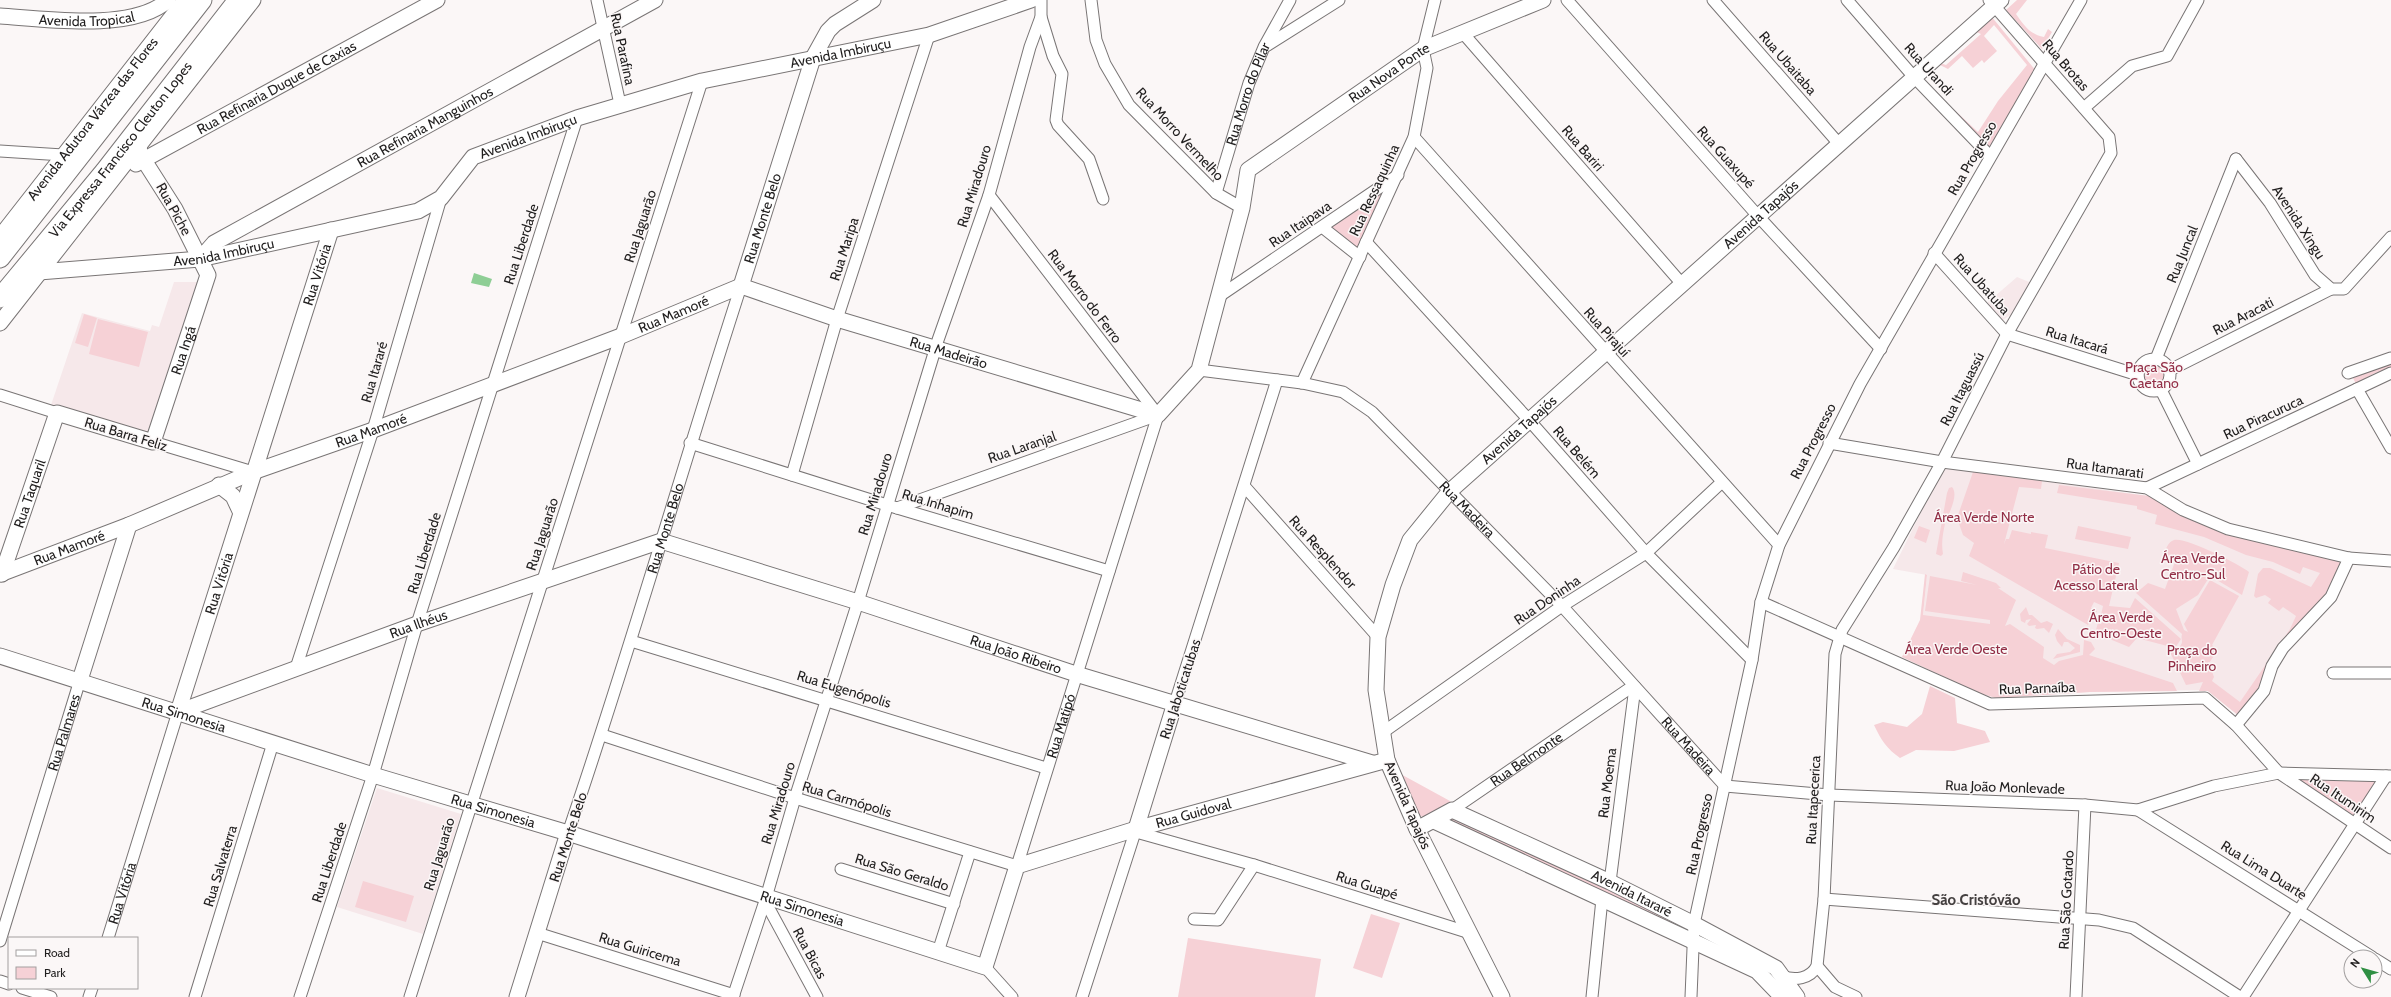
<svg xmlns="http://www.w3.org/2000/svg" width="2391" height="997" viewBox="0 0 2391 997" font-family="Cabin,sans-serif">
	<style>
		.built { fill: #f6e8ea }
		.green { fill: #f6d1d6 }
		.water { fill: #8ece95 }
		.lines { fill: none; stroke-linecap: round; stroke-linejoin: round }
		.street-casing { stroke: #797575; stroke-width: 13 }
		.secondary-casing { stroke: #797575; stroke-width: 17 }
		.highway-casing { stroke: #797575; stroke-width: 21 }
		.street { stroke: #fff; stroke-width: 11 }
		.secondary { stroke: #fff; stroke-width: 15 }
		.highway { stroke: #fff; stroke-width: 19 }
		.labels { text-anchor: middle; dominant-baseline: central; stroke-width: 3; stroke-linejoin: round; paint-order: stroke }
		.street-label { font-size: 14px; fill: #201e1e; stroke: #fbf7f7 }
		.park-label { font-size: 14px; fill: #922e46; stroke: #fbf7f7 }
		.neighbourhood-label { font-size: 15px; font-weight: bold; fill: #454141; stroke: #fbf7f7 }
	</style>
	<rect width="100%" height="100%" fill="#fbf7f7"/>
	<path class="built" d="M2017 277 2034 284 2016 311 2003 320 1987 303Z
		M174 282H198L151 439 51 405 82 313 150 331 152 325 159 327Z
		M1943 467 2149 496 2188 519 2343 561 2331 590 2239 716 2214 696 2208 691 2200 690 2090 692 1996 698 1979 693 1902 657 1923 615 1927 575 1893 569Z
		M377 788 461 814 423 934 337 907Z"/>
	<path class="green" d="M2017 0H2027L2016 14C2023 24 2030 35 2044 37L2048 29 2052 32 2042 49 2006 10Z
		M1991 16 2036 71 1992 147 1985 145 1946 104 1947 103 1978 132 1998 101 2027 65 1994 25 1984 36 1997 51 1984 63 1982 60 1973 68 1962 56 1948 69 1938 64 1940 63 1946 65 1981 34 1974 31Z
		M1395 178 1359 255 1326 228Z
		M84 314 97 318 88 347 75 343Z
		M98 319 148 332 139 367 89 354Z
		M2140 376a14 14 0 1 1 28 0a14 14 0 1 1-28 0Z
		M2391 362V367L2373 374 2356 384 2353 378 2368 370Z
		M1973 472 2042 481 2041 489 2019 487 2004 544 2006 539H2009L2012 530 2031 534V532L2048 535 2045 548 2119 563 2109 606 2130 608 2135 598 2181 639 2175 648 2137 638 2129 647 2095 633 2098 623 2101 624 2105 617 2101 615 2103 606 2094 602 2091 608 2097 611 2088 625 1969 556 1974 543 1963 535 1957 518Z
		M2059 485 2149 496 2188 519 2341 561 2325 595 2239 716 2208 691H2199L2203 682 2186 685 2168 648 2176 650C2186 641 2180 642 2182 634L2136 593 2148 583 2165 589 2176 559 2163 555C2166 549 2168 542 2174 540 2186 537 2239 564 2249 572L2242 595 2210 576 2198 595 2176 609 2184 630 2188 632 2184 624 2210 580 2239 596 2212 645 2218 650 2209 663 2214 677 2212 681 2240 702 2290 629 2296 616 2283 607 2279 611 2268 603 2271 599 2265 595 2256 598 2254 596 2258 574 2263 568H2270L2311 587 2320 573 2303 567 2300 574 2273 562 2246 555 2204 537 2155 524 2157 515 2137 509V506L2057 493Z
		M1952 487C1960 496 1946 518 1945 524 1943 533 1941 543 1943 554L1941 556 1936 554 1947 493 1949 488Z
		M1919 526 1930 530 1926 543 1914 538Z
		M2078 526 2131 537 2128 549 2075 539Z
		M1963 572 1996 583 2001 588H1998L2016 600 2005 626 2010 624 2013 626 2044 647 2043 658 2054 665 2059 661 2083 655 2084 640 2091 642 2095 649 2089 655 2173 683 2177 691 2090 692 1996 698 1979 693 1902 657 1920 620 1925 574 1927 575 1923 615 1990 624V620L1925 611 1930 576 1977 585 1961 581Z
		M2026 607 2029 615H2032L2041 623 2047 621 2053 624 2049 633 2044 628 2037 629 2035 628 2036 625 2029 626 2027 624 2031 619 2026 620 2025 623 2021 621 2020 614Z
		M2058 629 2067 639 2080 645V652L2053 659 2057 654 2070 652 2075 648 2068 642H2064L2062 647 2057 641 2055 635Z
		M1930 686 1955 698 1957 723 1985 731 1990 742 1954 751 1916 750 1900 758C1887 749 1881 740 1874 725L1883 722 1907 727 1922 714Z
		M1397 772 1450 801 1458 817 1685 925 1683 933 1453 821 1419 816Z
		M2286 776 2382 777 2351 820Z
		M363 881 414 896 406 922 355 907Z
		M1371 914 1400 923 1382 978 1353 968Z
		M1188 938 1321 959 1315 997H1178Z"/>
	<path class="water" d="M474 273 492 279 489 287 471 283Z"/>
	<g class="lines">
		<defs>
			<g id="street">
				<path d="M597 0 620 104"/>
				<path d="M1091 0 1096 40 1105 64 1129 105 1216 193 1242 208"/>
				<path d="M1567 0 1758 216 1881 349"/>
				<path d="M1713 0 1840 145"/>
				<path d="M1847 0 1913 76 1990 156"/>
				<path d="M1041 17 1053 56 1062 74 1056 120 1058 125 1089 159 1103 199"/>
				<path d="M1462 32 1682 284"/>
				<path d="M1266 46 1339 0"/>
				<path d="M2084 108 2132 66 2167 56 2198 0"/>
				<path d="M1414 137 1779 545"/>
				<path d="M0 151 63 155"/>
				<path d="M2236 159 2270 203 2315 275 2331 289H2344L2391 237"/>
				<path id="s1" d="M1216 193 1249 83 1264 47 1290 0"/>
				<path d="M989 195 1158 415"/>
				<path d="M1322 227 1360 257"/>
				<path d="M1366 242 1529 420 1646 553 1752 660"/>
				<path d="M1934 253 2007 334 2138 375"/>
				<path d="M1218 297 1398 175"/>
				<circle cx="2154" cy="375" r="16"/>
				<path d="M2156 359 2236 159"/>
				<path id="s2" d="M1199 370 1302 383 1343 392 1372 412 1562 606 1725 786"/>
				<path d="M2170 370 2331 289"/>
				<path d="M2348 373 2391 358"/>
				<path d="M1302 383 1414 137 1427 68 1423 49 1435 0"/>
				<path d="M2357 389 2391 448"/>
				<path d="M2161 390 2198 464"/>
				<path d="M0 395 57 413"/>
				<path d="M153 442 253 472"/>
				<path d="M690 443 887 505 1109 571"/>
				<path d="M1829 443 1942 462 2147 488 2183 510 2228 529 2349 558 2391 561"/>
				<path d="M792 475 837 319 929 35"/>
				<path d="M1245 487 1378 637"/>
				<path d="M2147 488 2391 373"/>
				<path d="M897 508 1158 415"/>
				<path d="M1761 602 1990 704 2205 698 2236 725 2279 773 2391 848"/>
				<path d="M631 641 1046 768"/>
				<path d="M296 668 373 430 441 198"/>
				<path d="M2333 673H2391"/>
				<path d="M1175 703 1277 380"/>
				<path d="M2236 725 2264 691 2272 666 2283 648 2331 597 2349 558"/>
				<path d="M1382 733 1562 606 1646 553 1722 482"/>
				<path id="s3" d="M602 735 795 798 1017 866 1158 415"/>
				<path d="M1725 786 1829 795 2085 805 2138 810 2214 786 2279 773 2391 776"/>
				<path id="s4" d="M1452 810 1633 686"/>
				<path d="M2138 810 2372 957"/>
				<path d="M1136 832 1254 865 1470 933"/>
				<path id="s5" d="M568 833C630 652 682 468 741 286"/>
				<path d="M841 869 954 904"/>
				<path d="M1610 882 1635 687"/>
				<path d="M1824 899 2099 920 2133 928 2240 997"/>
				<path d="M765 901 817 997"/>
				<path d="M1194 919 1218 920 1254 865"/>
				<path d="M537 933 734 995"/>
				<path id="s6" d="M108 938 178 712"/>
				<path id="s7" d="M0 941 80 680"/>
				<path d="M938 952 970 852"/>
				<path d="M2375 959 2391 969"/>
				<path d="M1817 966 1835 987 1856 997"/>
				<path d="M985 967 1012 997"/>
				<path d="M1782 976C1795 981 1810 979 1817 966L1824 899 1835 654 1842 630 1894 547 1942 462 2007 334 2111 153 2109 137 1989 0"/>
				<path d="M0 981 9 984"/>
				<path d="M22 988 51 997"/>
				<path d="M89 997 92 988"/>
				<path d="M195 997 273 743"/>
				<path d="M300 997 373 775 417 624 577 118"/>
				<path d="M410 997 702 81"/>
				<path d="M733 997 765 901 795 798 858 602 938 340 989 195 1030 47 1041 17V0"/>
				<path d="M1082 997 1136 829"/>
				<path d="M1592 997 1602 899"/>
				<path d="M1691 997 1694 924 1752 660 1761 602 1779 545 1860 384 2081 0"/>
				<path d="M2076 997 2085 805"/>
				<path d="M2243 997 2386 776"/>
			</g>
			<g id="secondary">
				<path id="s8" d="M0 16C44 19 134 32 168 0"/>
				<path id="s9" d="M136 164 437 0"/>
				<path id="s10" d="M0 237 185 0"/>
				<path id="s11" d="M200 259 214 243 655 0"/>
				<path id="s12" d="M39 272 200 259 418 211 441 198 473 157 577 118 702 81 929 35 1031 0"/>
				<path id="s13" d="M741 286 837 319 1158 415 1199 370 1242 208 1248 170 1423 49 1543 0"/>
				<path id="s14" d="M741 286 813 58 828 31 835 24 873 0"/>
				<path d="M0 323 253 0"/>
				<path d="M219 485 233 496 240 511"/>
				<path id="s15" d="M0 574 129 525 253 472 373 430 621 336 741 286"/>
				<path id="s16" d="M2 574 57 413 153 442 208 275 175 209 140 154 139 145"/>
				<path id="s17" d="M0 656 373 775 568 833 985 967 1017 866 1136 829 1387 760"/>
				<path d="M80 680 129 525"/>
				<path id="s18" d="M178 712 417 624 661 541 858 602 1076 674 1372 763"/>
				<path id="s19" d="M178 712 331 230"/>
				<path d="M1434 821 1757 971 1782 997"/>
				<path d="M1136 829 1175 703"/>
				<path id="s20" d="M1417 829 1452 810 1610 882 1694 924 1776 968 1797 997"/>
				<path d="M517 997 568 833"/>
				<path id="s21" d="M1502 997 1417 829 1387 760 1376 690 1378 637 1393 585 1410 540 1449 492 2001 0"/>
			</g>
			<g id="highway">
				<path d="M0 258 202 0"/>
				<path id="s22" d="M0 298 105 171 238 0"/>
			</g>
		</defs>
		<use href="#street" class="street-casing"/>
		<use href="#secondary" class="secondary-casing"/>
		<use href="#highway" class="highway-casing"/>
		<use href="#street" class="street"/>
		<use href="#secondary" class="secondary"/>
		<use href="#highway" class="highway"/>
	</g>
	<g class="labels">
		<g class="street-label">
			<text stroke="none"><textPath href="#s8" startOffset="87">Avenida Tropical</textPath></text>
			<text transform="translate(623 49) rotate(78)">Rua Parafina</text>
			<text stroke="none"><textPath href="#s12" startOffset="846">Avenida Imbiruçu</textPath></text>
			<text transform="translate(1788 63) rotate(49)">Rua Ubaitaba</text>
			<text transform="translate(2066 65) rotate(49)">Rua Brotas</text>
			<text transform="translate(1929 69) rotate(48)">Rua Urandi</text>
			<text stroke="none"><textPath href="#s13" startOffset="875">Rua Nova Ponte</textPath></text>
			<text stroke="none"><textPath href="#s9" startOffset="160">Rua Refinaria Duque de Caxias</textPath></text>
			<text stroke="none"><textPath href="#s1" startOffset="104">Rua Morro do Pilar</textPath></text>
			<text stroke="none"><textPath href="#s10" startOffset="150">Avenida Adutora Várzea das Flores</textPath></text>
			<text stroke="none"><textPath href="#s11" startOffset="262">Rua Refinaria Manguinhos</textPath></text>
			<text transform="translate(1180 134) rotate(47)">Rua Morro Vermelho</text>
			<text stroke="none"><textPath href="#s12" startOffset="522">Avenida Imbiruçu</textPath></text>
			<text transform="translate(1583 148) rotate(49)">Rua Bariri</text>
			<text stroke="none"><textPath href="#s22" startOffset="191">Via Expressa Francisco Cleuton Lopes</textPath></text>
			<text transform="translate(1726 157) rotate(48)">Rua Guaxupé</text>
			<text transform="translate(1972 158) rotate(-60)">Rua Progresso</text>
			<text transform="translate(974 186) rotate(-73)">Rua Miradouro</text>
			<text transform="translate(1374 190) rotate(-65)">Rua Ressaquinha</text>
			<text transform="translate(174 209) rotate(61)">Rua Piche</text>
			<text stroke="none"><textPath href="#s21" startOffset="969">Avenida Tapajós</textPath></text>
			<text stroke="none"><textPath href="#s14" startOffset="71">Rua Monte Belo</textPath></text>
			<text transform="translate(2299 222) rotate(57)">Avenida Xingu</text>
			<text transform="translate(1300 224) rotate(-34)">Rua Itaipava</text>
			<text transform="translate(640 226) rotate(-72)">Rua Jaguarão</text>
			<text transform="translate(521 244) rotate(-72)">Rua Liberdade</text>
			<text transform="translate(844 249) rotate(-72)">Rua Maripa</text>
			<text stroke="none"><textPath href="#s12" startOffset="186">Avenida Imbiruçu</textPath></text>
			<text transform="translate(2182 254) rotate(-68)">Rua Juncal</text>
			<text stroke="none"><textPath href="#s19" startOffset="459">Rua Vitória</textPath></text>
			<text transform="translate(1982 284) rotate(48)">Rua Ubatuba</text>
			<text transform="translate(1085 296) rotate(53)">Rua Morro do Ferro</text>
			<text stroke="none"><textPath href="#s15" startOffset="722">Rua Mamoré</textPath></text>
			<text transform="translate(2243 316) rotate(-27)">Rua Aracati</text>
			<text transform="translate(1607 332) rotate(48)">Rua Pirajuí</text>
			<text transform="translate(2077 340) rotate(17)">Rua Itacará</text>
			<text stroke="none"><textPath href="#s16" startOffset="367">Rua Ingá</textPath></text>
			<text stroke="none"><textPath href="#s13" startOffset="218">Rua Madeirão</textPath></text>
			<text transform="translate(374 372) rotate(-74)">Rua Itararé</text>
			<text transform="translate(1962 389) rotate(-63)">Rua Itaguassú</text>
			<text transform="translate(2263 417) rotate(-25)">Rua Piracuruca</text>
			<text stroke="none"><textPath href="#s21" startOffset="645">Avenida Tapajós</textPath></text>
			<text stroke="none"><textPath href="#s15" startOffset="398">Rua Mamoré</textPath></text>
			<text transform="translate(126 434) rotate(17)">Rua Barra Feliz</text>
			<text transform="translate(1813 441) rotate(-63)">Rua Progresso</text>
			<text transform="translate(1022 447) rotate(-19)">Rua Laranjal</text>
			<text transform="translate(1577 452) rotate(49)">Rua Belém</text>
			<text transform="translate(2105 468) rotate(8)">Rua Itamarati</text>
			<text stroke="none"><textPath href="#s16" startOffset="85">Rua Taquaril</textPath></text>
			<text transform="translate(875 494) rotate(-73)">Rua Miradouro</text>
			<text transform="translate(938 504) rotate(17)">Rua Inhapim</text>
			<text stroke="none"><textPath href="#s2" startOffset="317">Rua Madeira</textPath></text>
			<text stroke="none"><textPath href="#s5" startOffset="320">Rua Monte Belo</textPath></text>
			<text transform="translate(542 534) rotate(-72)">Rua Jaguarão</text>
			<text stroke="none"><textPath href="#s15" startOffset="74">Rua Mamoré</textPath></text>
			<text transform="translate(1323 552) rotate(48)">Rua Resplendor</text>
			<text transform="translate(424 553) rotate(-73)">Rua Liberdade</text>
			<text stroke="none"><textPath href="#s19" startOffset="135">Rua Vitória</textPath></text>
			<text transform="translate(1547 600) rotate(-34)">Rua Doninha</text>
			<text stroke="none"><textPath href="#s18" startOffset="256">Rua Ilhéus</textPath></text>
			<text stroke="none"><textPath href="#s18" startOffset="885">Rua João Ribeiro</textPath></text>
			<text transform="translate(2037 688) rotate(-2)">Rua Parnaíba</text>
			<text transform="translate(844 689) rotate(17)">Rua Eugenópolis</text>
			<text transform="translate(1180 689) rotate(-72)">Rua Jaboticatubas</text>
			<text stroke="none"><textPath href="#s17" startOffset="193">Rua Simonesia</textPath></text>
			<text stroke="none"><textPath href="#s3" startOffset="582">Rua Matipó</textPath></text>
			<text stroke="none"><textPath href="#s7" startOffset="218">Rua Palmares</textPath></text>
			<text stroke="none"><textPath href="#s2" startOffset="641">Rua Madeira</textPath></text>
			<text stroke="none"><textPath href="#s4" startOffset="90">Rua Belmonte</textPath></text>
			<text transform="translate(1607 783) rotate(-83)">Rua Moema</text>
			<text transform="translate(2005 787) rotate(2)">Rua João Monlevade</text>
			<text transform="translate(2343 798) rotate(34)">Rua Itumirim</text>
			<text transform="translate(847 799) rotate(17)">Rua Carmópolis</text>
			<text transform="translate(1813 800) rotate(-87)">Rua Itapecerica</text>
			<text transform="translate(778 803) rotate(-73)">Rua Miradouro</text>
			<text transform="translate(1408 805) rotate(66)">Avenida Tapajós</text>
			<text stroke="none"><textPath href="#s17" startOffset="517">Rua Simonesia</textPath></text>
			<text stroke="none"><textPath href="#s17" startOffset="1323">Rua Guidoval</textPath></text>
			<text transform="translate(1699 834) rotate(-78)">Rua Progresso</text>
			<text transform="translate(568 837) rotate(-72)">Rua Monte Belo</text>
			<text transform="translate(439 854) rotate(-73)">Rua Jaguarão</text>
			<text transform="translate(329 862) rotate(-72)">Rua Liberdade</text>
			<text transform="translate(220 866) rotate(-73)">Rua Salvaterra</text>
			<text transform="translate(2264 870) rotate(32)">Rua Lima Duarte</text>
			<text transform="translate(902 872) rotate(17)">Rua São Geraldo</text>
			<text transform="translate(1367 885) rotate(18)">Rua Guapé</text>
			<text stroke="none"><textPath href="#s6" startOffset="47">Rua Vitória</textPath></text>
			<text stroke="none"><textPath href="#s20" startOffset="238">Avenida Itararé</textPath></text>
			<text transform="translate(2066 900) rotate(-87)">Rua São Gotardo</text>
			<text stroke="none"><textPath href="#s17" startOffset="841">Rua Simonesia</textPath></text>
			<text transform="translate(640 949) rotate(17)">Rua Guiricema</text>
			<text transform="translate(810 953) rotate(62)">Rua Bicas</text>
		</g>
		<g class="park-label">
			<text x="2154" y="367">Praça São<tspan x="2154" dy="16">Caetano</tspan></text>
			<text x="1984" y="517">Área Verde Norte</text>
			<text x="2193" y="558">Área Verde<tspan x="2193" dy="16">Centro-Sul</tspan></text>
			<text x="2096" y="569">Pátio de<tspan x="2096" dy="16">Acesso Lateral</tspan></text>
			<text x="2121" y="617">Área Verde<tspan x="2121" dy="16">Centro-Oeste</tspan></text>
			<text x="1956" y="649">Área Verde Oeste</text>
			<text x="2192" y="650">Praça do<tspan x="2192" dy="16">Pinheiro</tspan></text>
		</g>
		<g class="neighbourhood-label">
			<text x="1976" y="900">São Cristóvão</text>
		</g>
	</g>
	<rect x="8" y="937" width="130" height="52" fill="#fbf7f7" stroke="#a3a0a0"/>
	<rect x="16" y="950" width="20" height="6" fill="#ffffff" stroke="#a3a0a0"/>
	<text x="44" y="957" font-size="12" fill="#201e1e">Road</text>
	<rect x="16" y="967" width="20" height="12" fill="#f6d1d6" stroke="#a3a0a0"/>
	<text x="44" y="977" font-size="12" fill="#201e1e">Park</text>
	<g transform="translate(2363 969) rotate(307)"><circle r="19" fill="#fbf7f7" stroke="#a3a0a0"/>
	<path d="M0-3L7 15L0 10L-7 15Z" fill="#2f8f43"/>
	<text y="-6" font-size="11" font-weight="bold" text-anchor="middle" fill="#201e1e">N</text>
	</g>
</svg>
